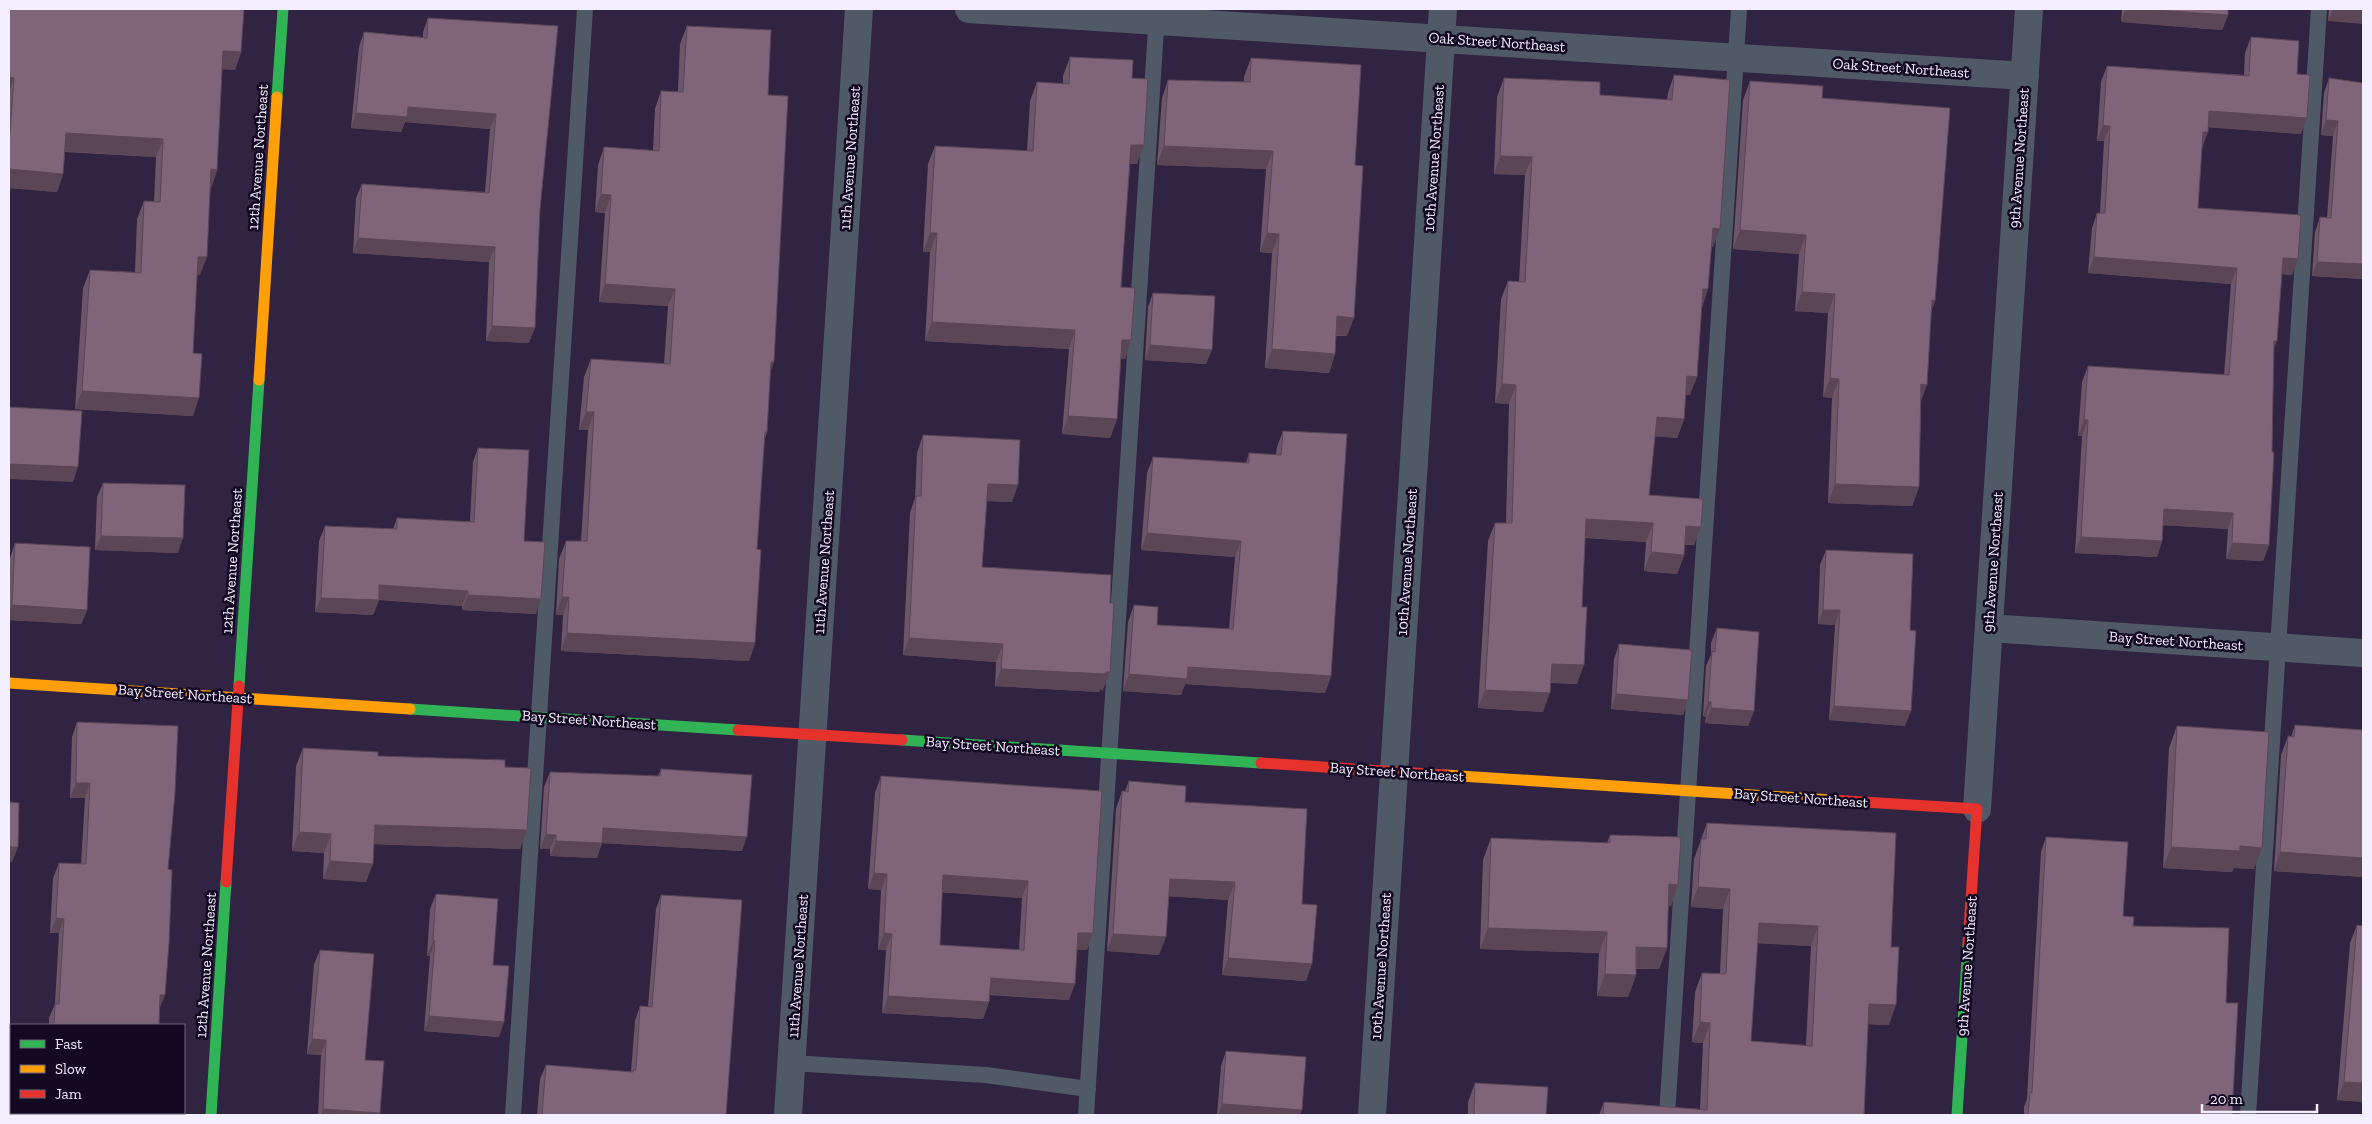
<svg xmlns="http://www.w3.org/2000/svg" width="2372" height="1124" viewBox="0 0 2372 1124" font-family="'Zilla Slab',serif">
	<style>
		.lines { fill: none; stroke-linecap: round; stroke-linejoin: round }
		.lane { stroke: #505a67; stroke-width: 16 }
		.street { stroke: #505a67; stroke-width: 28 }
		.fast { stroke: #30b455; stroke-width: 11 }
		.slow { stroke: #ff9f0a; stroke-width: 11 }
		.jam { stroke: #e5322d; stroke-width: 11 }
		.wall { fill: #6e5669; fill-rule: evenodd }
		.shaded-wall { fill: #5a4655 }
		.building { fill: #80647a; stroke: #5a4655; fill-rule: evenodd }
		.labels { text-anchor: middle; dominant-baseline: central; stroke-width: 5; stroke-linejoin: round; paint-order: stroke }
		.street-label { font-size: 15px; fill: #f4effe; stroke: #130922 }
	</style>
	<rect width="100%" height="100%" fill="#312442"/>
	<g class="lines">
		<path class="lane" d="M791 1063 986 1075 1088 1089
			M513 1115 585 9
			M1086 1115 1157 13
			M1667 1115 1739 9
			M2248 1115 2319 9"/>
		<path class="street" d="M969 9 2025 76
			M1989 628 2363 653
			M1977 809 2029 9
			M788 1115 859 9
			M1372 1115 1443 9"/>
		<path class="fast" d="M277 97 283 9
			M239 686 259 380
			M410 709 738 730
			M902 740 1261 763
			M211 1115 226 882
			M1957 1115 1968 944"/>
		<path class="slow" d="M259 380 277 97
			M9 683 410 709
			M1445 775 1831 800"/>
		<path class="jam" d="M738 730 902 740
			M1261 763 1445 775
			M1831 800 1977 809 1968 944
			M226 882 239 686"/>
	</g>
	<path class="wall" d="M9 9 241 52 235 70 222 69 217 170 211 188H210L200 275H197L193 353V416L75 409 83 288 90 270 135 272 137 219 144 201 154 202 156 157 65 152 63 174 57 192 9 188Z
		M2122 9H2228V15L2222 30 2121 22Z
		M2329 9H2363L2328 21Z
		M428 18 558 26 540 209 529 343 486 341 489 262 353 253 356 198 362 184 485 192 490 129 405 122 401 132 351 128 359 47 364 32 423 37V32Z
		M687 26 768 95 770 374 767 432 764 441 757 549 755 643 749 661 561 651 563 615H556L559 559 566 541H581L588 430H579L584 377 591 359 664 364 668 306 599 302 605 213 595 212 598 165 604 147 653 150 655 109 661 91H678L680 44Z
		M2251 37 2297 74 2301 134 2208 127 2202 148 2198 208 2292 275 2282 274 2274 350 2269 545 2263 561 2226 559 2228 529 2163 525 2162 541 2157 557 2075 553 2082 436H2078L2082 382 2088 366 2224 375 2231 284 2088 273 2092 228 2097 213H2100L2104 141H2097L2101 82 2107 66 2244 75 2245 53Z
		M1070 57 1132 78 1137 164H1130L1121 287 1131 340 1125 359 1121 358 1117 419 1110 438 1062 434 1069 349 925 341 930 252H923L928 164 935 146 1027 151 1030 101 1037 82 1063 84V76Z
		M1251 58 1355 165 1347 336H1336L1335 354 1329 373 1265 368 1272 253 1260 252 1266 169 1157 165 1162 98 1168 80 1244 82V77Z
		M1674 75 1713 247H1711L1702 308 1690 395H1686L1684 419 1677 438 1655 436 1649 495 1701 527 1694 545H1684V555L1677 574 1644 571 1646 542 1585 538 1577 684 1551 683 1543 712 1478 708 1488 541 1495 523H1506L1509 404 1495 403 1501 299 1508 281H1519L1525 175 1494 174 1497 97 1504 78 1600 95 1667 100 1668 93Z
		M2329 78 2363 83V279L2312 276 2315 232 2320 217 2327 218 2333 136 2321 135 2324 93Z
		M1750 81 1822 98 1935 301 1931 312 1921 401 1919 487 1912 506 1828 503 1832 398 1823 397 1828 313 1795 311 1799 254 1733 249 1743 100Z
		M1153 293 1206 364 1145 360 1148 307Z
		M1283 431 1331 676 1325 693 1185 684 1181 695 1123 691 1128 622 1134 605 1157 625 1229 629 1235 557 1141 550 1147 473 1153 457 1246 463 1249 453 1276 455 1277 447Z
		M923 435 1012 502 987 501 982 567 1103 690 1100 689 1099 692 995 686 996 662 903 655 910 513 915 498 917 453Z
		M478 448 524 541 536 614 462 610V606L379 600 373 615 315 612 319 541 325 526 393 529 397 518 470 522 473 462Z
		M103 483 178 553 95 550 97 497Z
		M15 543 87 610 81 624 9 620V580L10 558Z
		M1826 550 1905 726 1829 720 1835 625 1818 624 1820 565Z
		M1717 628 1754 711 1748 726 1705 723 1706 717 1703 716 1706 666 1711 655V643Z
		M1619 644 1688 700 1683 715 1611 709 1614 659Z
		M77 722 168 869 159 1025H49V1018L55 1004 59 933H50L53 878 59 863 81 864 85 798H70L72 737Z
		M2295 725 2363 730V877L2274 871 2281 755 2288 736 2291 737Z
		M2177 726 2254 869 2234 868 2232 872 2163 868 2169 748Z
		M303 748 378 756 505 767 527 830 520 849 374 844 366 882 323 879 324 853 292 851 296 766Z
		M661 769 742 851 602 843 597 858 550 856V849H540L544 787 550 772 658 776Z
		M881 776 1102 791 1093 933 1087 950H1077L1069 1000 990 995 989 1002 983 1019 882 1013 886 950H878L881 890 868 889 875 793ZM942 892 1022 898 1019 950 940 945Z
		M1129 781 1185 802 1302 904 1306 981 1222 975 1228 900 1168 896 1159 955 1107 951 1116 809 1122 791H1125Z
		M1707 823 1891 947 1889 1025 1868 1024 1864 1115H1599L1604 1102 1700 1109 1703 1043 1692 1042 1695 992 1702 973H1720L1723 909 1691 907 1694 859ZM1757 943 1811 946 1806 1045 1751 1041Z
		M1610 835 1678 885 1671 906H1668L1667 948 1659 969H1636V975L1628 997 1597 996 1599 953 1480 949 1483 860 1491 838 1607 843Z
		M2046 837 2123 916 2133 926 2226 1003 2232 1115H2024V1107L2027 1099 2041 852Z
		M436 894 499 1037 424 1031 430 956H427L430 909Z
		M661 895 726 1115H537L540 1079 546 1065 631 1072 635 1021 640 1006 648 1007 656 909Z
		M2357 925 2363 926V1102L2337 1100 2350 943Z
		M320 950 365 1060 380 1113V1115H318L321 1055 307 1054 314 964Z
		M1226 1051 1300 1115H1217L1221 1066Z
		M1475 1083 1546 1115H1468V1102Z
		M46 1113H158V1115H46Z"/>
	<path class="shaded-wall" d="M2126 9H2141L2228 15 2222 30 2121 22Z
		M2333 9H2363V24L2328 21Z
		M223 51 241 52 235 70 216 69Z
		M9 77 14 78 9 92Z
		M408 107 496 114 490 129 405 122 401 132 351 128 356 113Z
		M2209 111 2307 118 2301 134 2203 127Z
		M2326 120 2338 121 2333 136 2321 135Z
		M2103 125 2110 126 2104 141H2097Z
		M2203 132H2208L2202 148Z
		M66 133 163 139 156 157 60 151Z
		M1131 145H1144L1137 164H1125Z
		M1164 146 1273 151 1266 169 1157 165Z
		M1500 156 1532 157 1525 175 1494 174Z
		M9 169 63 174 57 192 9 188Z
		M211 169 217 170 211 188 204 187Z
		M601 194 611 195 605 213 595 212Z
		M1713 228 1720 229 1713 247H1706Z
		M1740 230 1806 235 1799 254 1733 249Z
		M930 233H937L930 252H923Z
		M1267 233 1279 234 1272 253 1260 252Z
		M358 238 495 247 489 262 353 253Z
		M198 257H207L200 275H191Z
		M2094 257 2237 268 2231 284 2088 273Z
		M2283 258 2298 259 2292 275 2277 274Z
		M2317 262 2363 264V279L2312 276Z
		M605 284 675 289 668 306 599 302Z
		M1703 289H1708L1702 308Z
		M1802 292 1835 294 1828 313 1795 311Z
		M1932 300 1935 301 1928 320Z
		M1337 316 1354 318 1347 336 1331 335Z
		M932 322 1075 330 1069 349 925 341Z
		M492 326 535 328 529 343 486 341Z
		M1122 340H1131L1125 359 1115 358Z
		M2274 341H2277L2271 357Z
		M1150 345 1212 350 1206 364 1145 360Z
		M1272 349 1335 354 1329 373 1265 368Z
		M771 362H774L768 380Z
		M1687 376 1697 377 1690 395H1680Z
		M1830 378 1839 379 1832 398 1823 397Z
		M1502 384 1516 385 1509 404 1495 403Z
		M1921 384 1927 385 1920 404Z
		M82 391 199 398 193 416 75 409Z
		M586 412H594L588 430H579Z
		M1068 416 1117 419 1110 438 1062 434Z
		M1657 417 1684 419 1677 438 1650 436Z
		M2084 420H2088L2082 436H2078Z
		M9 464 78 467 73 482 9 479Z
		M988 484 1018 485 1012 502 982 501Z
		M1835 484 1919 487 1912 506 1828 503Z
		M2164 509 2233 513 2228 529 2158 525Z
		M1586 519 1653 523 1646 542 1579 537Z
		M1686 526 1701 527 1694 545 1679 544Z
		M1147 533 1241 541 1235 557 1141 550Z
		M101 536 183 538 178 553 95 550Z
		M2081 537 2162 541 2157 557 2075 553Z
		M2232 543 2269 545 2263 561 2226 559Z
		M1651 552 1684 555 1677 574 1644 571Z
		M379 585 468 591 462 606 374 599Z
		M468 595 541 599 536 614 462 610Z
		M562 597H569L563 615H556Z
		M321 598 379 600 373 615 315 612Z
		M12 605 87 610 81 624 9 620V613Z
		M1823 610H1840L1835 625 1818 624Z
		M567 633 755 643 749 661 561 651Z
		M909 638 1003 644 996 662 903 655Z
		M1552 664 1584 665 1577 684 1545 682Z
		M1188 667 1331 676 1325 693 1185 684 1181 695 1123 691 1129 674Z
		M1001 669 1110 672 1103 690 1100 689 1099 692 995 686Z
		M1485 690 1550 693 1543 712 1478 708Z
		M1616 694 1688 700 1683 715 1611 709Z
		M1708 702H1711L1706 717 1703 716Z
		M1834 706 1911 711 1905 726 1829 720Z
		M1711 708 1754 711 1748 726 1705 723Z
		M76 783H90L85 798H70Z
		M375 825 527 830 520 849 368 844Z
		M603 828 747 837 742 851 602 843 597 858 550 856 556 841Z
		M299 832 331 834 324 853 292 851Z
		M546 834 556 835 550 849H540Z
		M2240 846 2262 848 2254 869 2234 868 2232 872 2163 868 2171 847Z
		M9 847H18L12 862H9Z
		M2280 852 2363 858V877L2274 871Z
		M330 861 373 864 366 882 323 879Z
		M874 873 887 874 881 890 868 889Z
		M943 875 1028 881 1022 898 937 892Z
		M1170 879 1235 882 1228 900 1163 896Z
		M1669 884 1678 885 1671 906H1661Z
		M1698 887 1730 889 1723 909 1691 907Z
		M56 918 64 919 59 933H50Z
		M1759 923 1818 926 1811 946 1752 943Z
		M1488 928 1607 932 1599 953 1480 949Z
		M884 933 892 934 886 950H878Z
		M1078 933H1093L1087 950H1072Z
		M1113 934 1166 937 1159 955 1107 951Z
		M433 941H435L430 956H427Z
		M1636 947 1667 948 1659 969 1629 968Z
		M1228 958 1312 964 1306 981 1222 975Z
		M1605 974 1636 975 1628 997 1597 996Z
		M991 978 1075 984 1069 1000 985 994Z
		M160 995H165L159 1010Z
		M888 996 989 1002 983 1019 882 1013Z
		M1869 1004 1896 1005 1889 1025 1862 1024Z
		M429 1016 504 1022 499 1037 424 1031Z
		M1700 1022 1710 1023 1703 1043 1692 1042Z
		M312 1039 326 1040 321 1055 307 1054Z
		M2344 1082 2363 1083V1102L2337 1100Z
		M1222 1104 1302 1110 1300 1115H1218Z
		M323 1109 380 1113V1115H321Z"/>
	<path class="building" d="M9 9H244L241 52 223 51 217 170 211 169 207 257H198L193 353 202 354 199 398 82 391 90 270 141 273 144 201 160 202 163 139 66 133 63 174 9 169V145L14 78 9 77Z
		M2141 9H2228V15Z
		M428 18 558 26 540 209 535 328 492 326 495 247 358 238 362 184 489 193 496 114 408 107 407 117 356 113 364 32 427 38Z
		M687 26 771 30 768 95 788 96 774 362H771L767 432H765L757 549 761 550 755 643 567 633 569 597H562L566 541H587L594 412H586L591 359 670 364 675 289 605 284 611 195 601 194 604 147 659 151 661 91 683 92Z
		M2251 37 2299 41 2297 74 2310 75 2307 118 2209 111 2208 132H2203L2198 208 2301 215 2298 259 2283 258 2277 341H2274L2272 452H2274L2269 545 2232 543 2233 513 2164 509 2162 541 2081 537 2088 420H2084L2088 366 2229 375 2237 268 2094 257 2097 213H2105L2110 126 2103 125 2107 66 2249 76Z
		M1070 57 1133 60 1132 78 1148 79 1144 145H1131L1121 287 1135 288 1131 340H1122L1117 419 1068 416 1075 330 932 322 937 233H930L935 146 1033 151 1037 82 1069 84Z
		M1251 58 1361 65 1355 165 1363 166 1354 318 1337 316 1335 354 1272 349 1279 234 1267 233 1273 151 1164 146 1168 80 1250 82Z
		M1674 75 1730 80 1720 229 1713 228 1708 289H1703L1697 377 1687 376 1684 419 1657 417 1649 495 1703 499 1701 527 1686 526 1684 555 1651 552 1653 523 1586 519 1582 607H1587L1584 665 1552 664 1550 693 1485 690 1495 523H1512L1516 385 1502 384 1508 281 1525 282 1532 157 1500 156 1504 78 1600 82V95L1672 100Z
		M2329 78 2363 83V264L2317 262 2320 217 2331 218 2338 121 2326 120Z
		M1750 81 1823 86 1822 98 1950 108 1935 301 1932 300 1927 385 1921 384 1919 487 1835 484 1839 379 1830 378 1835 294 1802 292 1806 235 1740 230Z
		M1153 293 1215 296 1212 350 1150 345Z
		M9 407 82 411 78 467 9 464Z
		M1283 431 1347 434 1331 676 1188 667 1187 679 1129 674 1134 605 1158 607 1157 625 1233 629 1241 541 1147 533 1153 457 1249 463V453L1281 455Z
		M923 435 1020 440 1018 485 988 484 982 567 1111 575 1110 603H1114L1110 672H1106L1105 674 1001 669 1003 644 909 638 916 496H921Z
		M478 448 529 450 524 541 545 542 541 599 468 595V591L379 585V600L321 598 325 526 397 529V518L474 522Z
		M103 483 185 485 183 538 101 536Z
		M15 543 90 547 87 610 12 605Z
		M1826 550 1913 554 1910 630 1916 631 1911 711 1834 706 1840 610H1823Z
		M1717 628 1759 632 1754 711 1711 708V702H1708L1712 651 1715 652Z
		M1619 644 1692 650 1688 700 1616 694Z
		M77 722 178 726 175 793 168 869 172 870 169 943 165 995H160L159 1025H54L55 1004H59L64 919 56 918 59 863 86 864 90 783H76Z
		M2295 725 2363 730V858L2280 852 2288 736 2294 737Z
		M2177 726 2269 732 2262 848 2240 846V851L2171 847Z
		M303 748 378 752V756L505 760V767L531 768 527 830 375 825 373 864 330 861 331 834 299 832Z
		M661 769 752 775 747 837 603 828 602 843 556 841V835L546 834 550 772 660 776Z
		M881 776 1102 791 1093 933H1078L1075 984 991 978 989 1002 888 996 892 934 884 933 887 874 874 873ZM943 875 1028 881 1024 950 940 945Z
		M1129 781 1186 786 1185 802 1307 809 1302 904 1317 905 1312 964 1228 958 1235 882 1170 879 1166 937 1113 934 1122 791 1128 792Z
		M9 802 19 803 18 847H9Z
		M1707 823 1896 833 1891 947H1899L1896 1005 1869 1004 1864 1115H1603L1604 1102 1707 1110 1710 1023 1700 1022 1702 973 1726 974 1730 889 1698 887 1701 839H1706ZM1759 923 1818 926 1812 1046 1751 1041Z
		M1610 835 1681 837 1678 885 1669 884 1667 948 1636 947V975L1605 974 1607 932 1488 928 1491 838 1610 843Z
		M2046 837 2128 842 2123 916 2134 917 2133 926 2229 928 2226 1003H2238L2232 1115H2028L2030 1092 2032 1093Z
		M436 894 498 899 493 965 509 966 504 1022 429 1016 435 941H433Z
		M661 895 742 900 726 1115H542L546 1065 633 1072V1070H636L640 1006 652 1007Z
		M2357 925 2363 926V1083L2344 1082Z
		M320 950 374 954 365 1060 384 1061 380 1113 323 1109 326 1040 312 1039Z
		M1226 1051 1306 1057 1302 1110 1222 1104Z
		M1475 1083 1548 1087 1546 1115H1474Z
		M51 1113H158V1115H51Z"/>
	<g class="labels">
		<g class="street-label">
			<text transform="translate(1497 42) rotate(4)">Oak Street Northeast</text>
			<text transform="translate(1901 68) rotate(4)">Oak Street Northeast</text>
			<text transform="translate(258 157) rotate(-86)">12th Avenue Northeast</text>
			<text transform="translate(850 158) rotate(-86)">11th Avenue Northeast</text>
			<text transform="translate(1434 158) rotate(-86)">10th Avenue Northeast</text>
			<text transform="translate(2019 158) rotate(-86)">9th Avenue Northeast</text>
			<text transform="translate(232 561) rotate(-86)">12th Avenue Northeast</text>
			<text transform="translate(824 562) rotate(-86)">11th Avenue Northeast</text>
			<text transform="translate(1407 562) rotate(-86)">10th Avenue Northeast</text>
			<text transform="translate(1993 562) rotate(-86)">9th Avenue Northeast</text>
			<text transform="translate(2176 641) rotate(4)">Bay Street Northeast</text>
			<text transform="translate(185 694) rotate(4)">Bay Street Northeast</text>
			<text transform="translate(589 720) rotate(4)">Bay Street Northeast</text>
			<text transform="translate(993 746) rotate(4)">Bay Street Northeast</text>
			<text transform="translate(1397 772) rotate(4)">Bay Street Northeast</text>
			<text transform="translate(1801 798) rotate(4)">Bay Street Northeast</text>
			<text transform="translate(206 965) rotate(-86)">12th Avenue Northeast</text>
			<text transform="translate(798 966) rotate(-86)">11th Avenue Northeast</text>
			<text transform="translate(1381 966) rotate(-86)">10th Avenue Northeast</text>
			<text transform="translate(1967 966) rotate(-86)">9th Avenue Northeast</text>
		</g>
	</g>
	<rect width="2372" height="1124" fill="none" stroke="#f4effe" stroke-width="20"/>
	<rect x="10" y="1024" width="175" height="90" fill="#130922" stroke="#6d657a"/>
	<rect x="20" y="1040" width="25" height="8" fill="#30b455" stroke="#6d657a"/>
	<text x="55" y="1049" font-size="15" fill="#f4effe">Fast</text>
	<rect x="20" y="1065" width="25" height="8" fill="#ff9f0a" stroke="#6d657a"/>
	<text x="55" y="1074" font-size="15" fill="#f4effe">Slow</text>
	<rect x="20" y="1090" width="25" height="8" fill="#e5322d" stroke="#6d657a"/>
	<text x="55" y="1099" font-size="15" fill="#f4effe">Jam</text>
	<path d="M2202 1104v8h115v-8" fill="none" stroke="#f4effe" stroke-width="2.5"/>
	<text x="2210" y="1104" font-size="15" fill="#f4effe" stroke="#130922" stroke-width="4" paint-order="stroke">20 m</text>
</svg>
